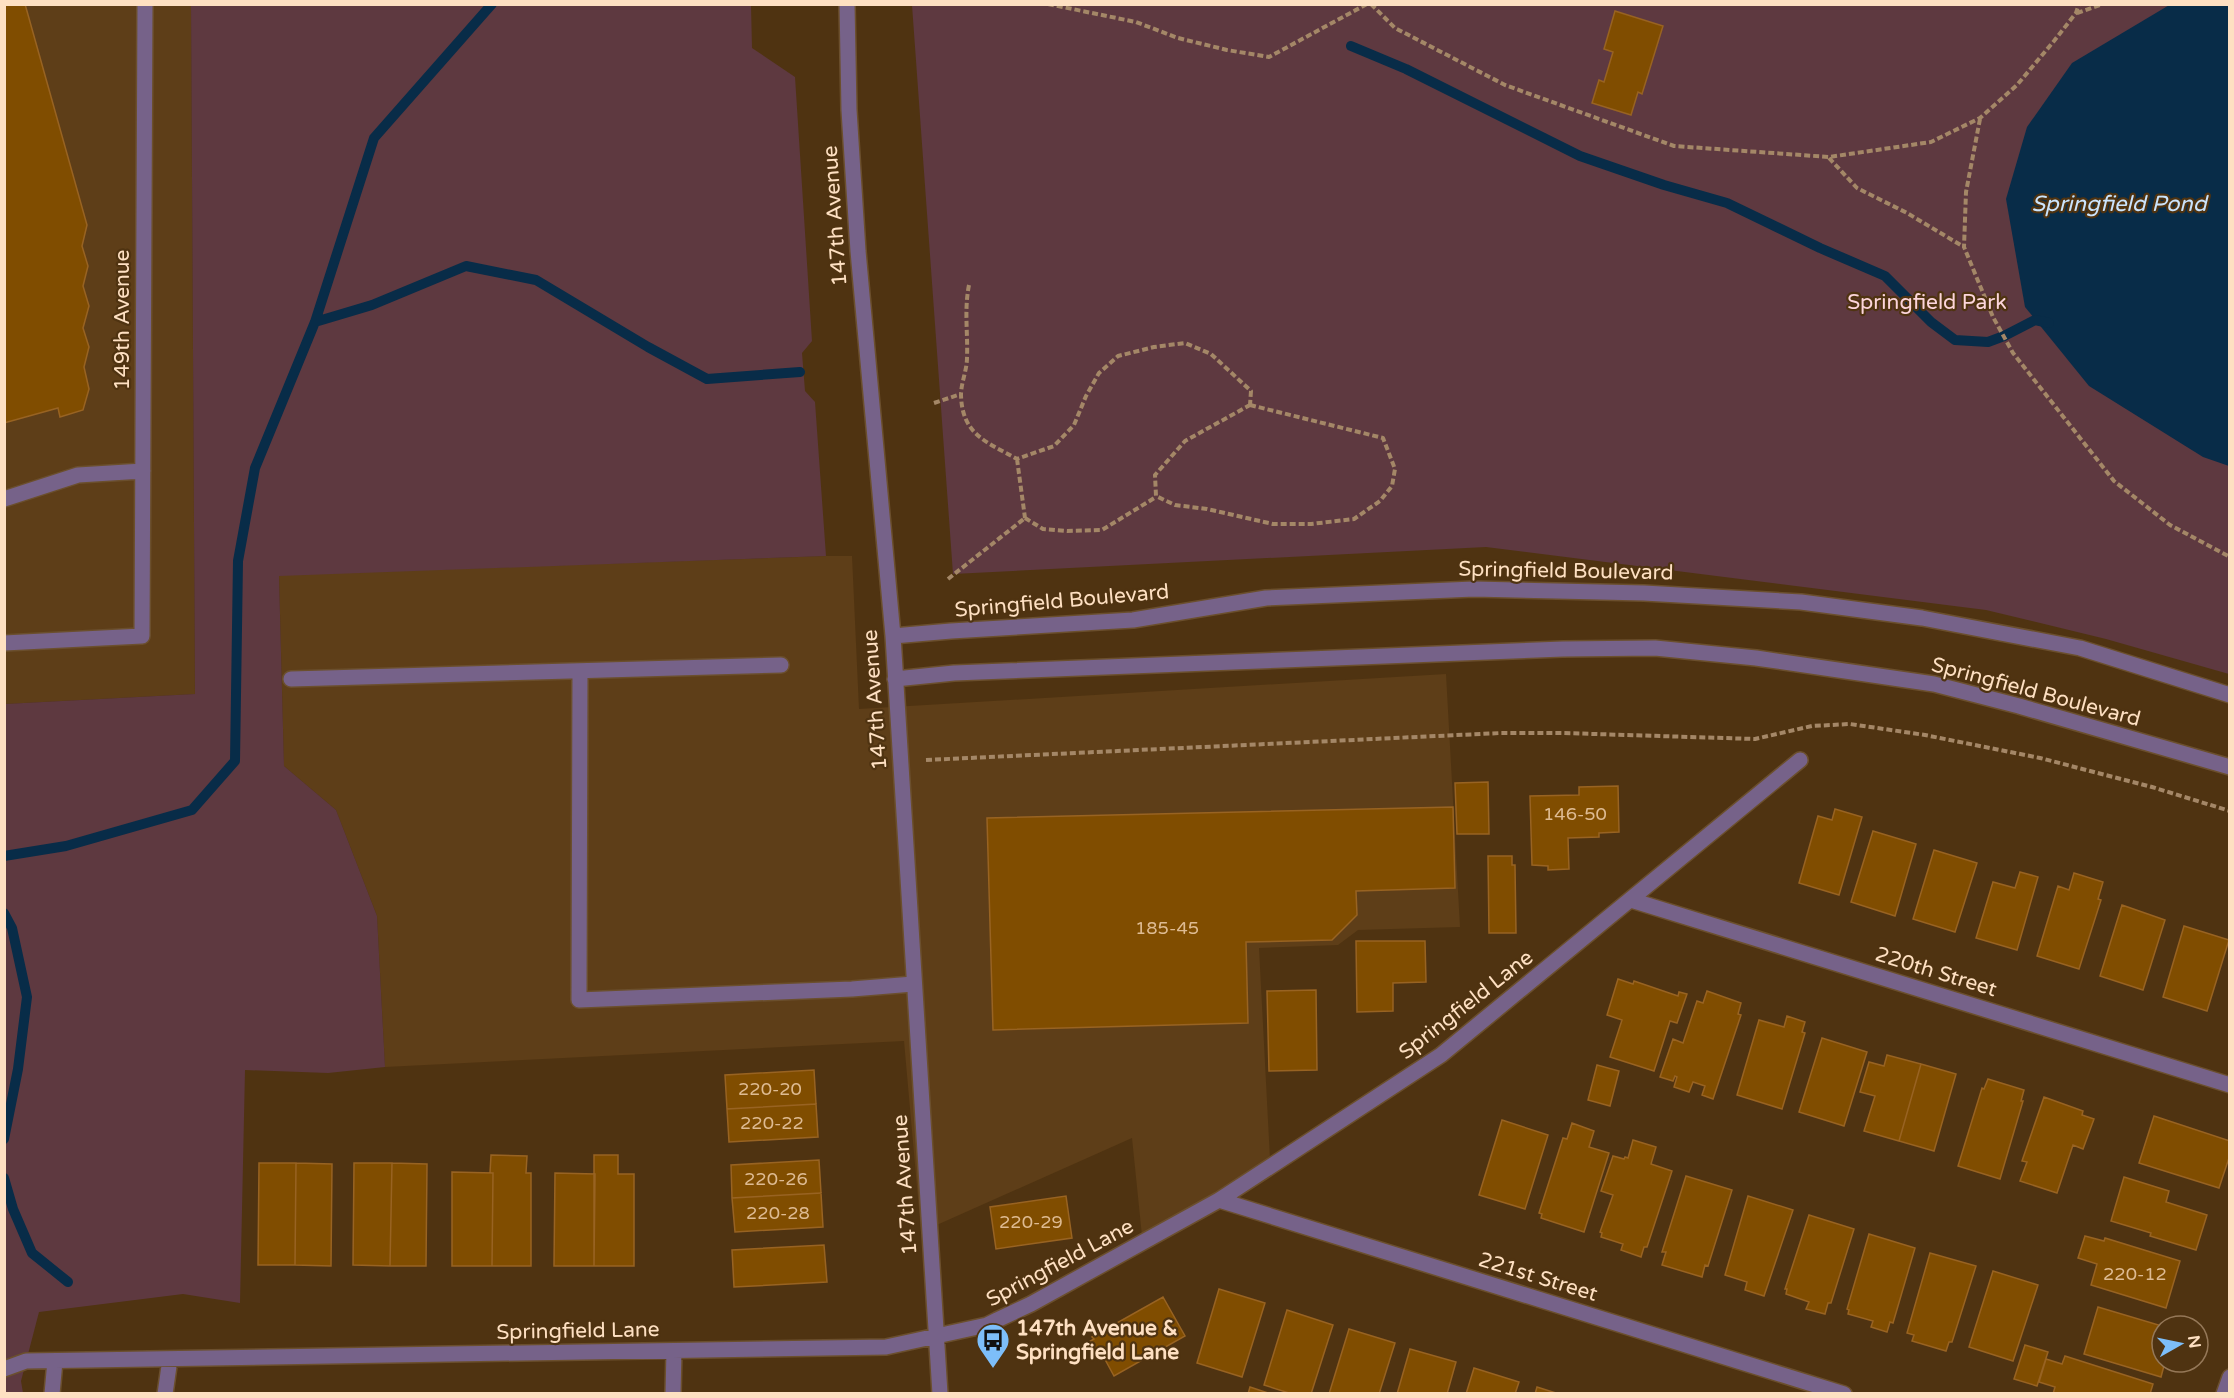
<svg xmlns="http://www.w3.org/2000/svg" width="2234" height="1398" viewBox="0 0 2234 1398" font-family="'Varela Round',sans-serif">
	<style>
		.built { fill: #5e3e18 }
		.green { fill: #5e3940 }
		.water { fill: #082c48 }
		.lines { fill: none; stroke-linecap: round; stroke-linejoin: round }
		.stream { stroke: #082c48; stroke-width: 10 }
		.building { fill: #804d00; stroke: #986322; stroke-width: 1.5 }
		.minor-casing { stroke: #6b4f2d; stroke-width: 18 }
		.path { stroke: #a48767; stroke-width: 4; stroke-dasharray: 6 3; stroke-linecap: butt }
		.minor { stroke: #766289; stroke-width: 15 }
		.labels { text-anchor: middle; dominant-baseline: central; stroke-width: 4.5; stroke-linejoin: round; paint-order: stroke }
		.number-label { font-size: 18px; fill: #debb92 }
		.street-label { font-size: 21px; fill: #fee0c2; stroke: #4f3311 }
		.park-label { font-size: 21px; fill: #fcd5db; stroke: #4f3311 }
		.poi-label { font-size: 21px; font-weight: bold; fill: #fee0c2; stroke: #4f3311; text-anchor: start }
		.water-label { font-size: 22px; font-style: italic; fill: #cae4fd; stroke: #4f3311 }
	</style>
	<rect width="100%" height="100%" fill="#4f3311"/>
	<path class="built" d="M5 5H191L195 694 5 704Z
		M826 556H852L859 709 1446 674 1460 927 1358 930 1338 945 1259 948 1270 1159 1142 1236 1132 1138 921 1232 904 1041 385 1067 377 916 336 810 284 766 279 575Z"/>
	<path class="green" d="M191 5H751L752 48 795 77 812 341 802 353 805 391 815 402 826 556 279 576 284 766 336 810 377 916 385 1067 328 1073 245 1070 240 1303 183 1294 39 1312 21 1381 23 1393 5 1394V704L195 694Z
		M912 5H2229V674L2106 639 1986 610 1486 547 953 574Z"/>
	<path class="water" d="M2171 4 2229 5V466L2203 457 2089 386 2025 307 2006 199 2027 127 2072 63Z"/>
	<g class="lines">
		<path class="stream" d="M1351 46 1406 69 1580 156 1664 185 1727 203 1820 248 1885 276 1931 322 1955 340 1988 342 2004 336 2035 320 2049 323
			M315 322 372 305 466 266 536 280 648 347 707 379 800 372
			M4 856 66 846 192 810 235 761 238 561 255 468 315 322 374 138 492 4
			M4 913 12 928 27 997 18 1069 4 1139
			M4 1178 13 1209 32 1253 68 1282"/>
	</g>
	<path class="building" d="M4 4H25L87 225 82 246 88 266 83 286 89 306 83 328 89 347 84 367 89 389 83 410 60 417 58 408 4 423Z
		M1615 11 1663 26 1642 94 1638 92 1631 115 1592 103 1599 80 1604 82 1613 52 1604 49Z
		M1488 782 1489 834H1457L1455 783Z
		M1618 786 1619 832 1599 833V837L1568 838 1569 869 1548 870V866L1532 865 1530 796 1579 795V787Z
		M1453 807 1455 888 1356 891 1357 915 1332 940 1246 942 1248 1023 993 1030 987 818Z
		M1835 809 1862 817 1839 895 1799 883 1818 816 1832 820Z
		M1873 831 1916 844 1895 916 1851 902Z
		M1934 850 1977 863 1955 932 1913 919Z
		M1488 856H1512V865H1515L1516 933H1489Z
		M2020 872 2038 877 2017 950 1976 938 1993 882 2015 888Z
		M2074 873 2103 882 2098 899 2101 900 2079 969 2037 956 2058 886 2069 890Z
		M2122 905 2165 920 2143 990 2100 976Z
		M2184 926 2229 940 2207 1011 2163 997Z
		M1356 941H1425L1426 982 1393 983V1011L1357 1012Z
		M1618 979 1633 984 1634 981 1678 996 1679 992 1687 994 1677 1023 1670 1021 1654 1071 1610 1057 1622 1020 1607 1015Z
		M1316 990 1317 1070 1269 1071 1267 991Z
		M1707 991 1741 1003 1738 1014 1741 1015 1713 1099 1702 1095 1705 1086 1693 1082 1689 1092 1674 1087 1677 1077 1675 1076 1673 1081 1660 1077 1673 1039 1683 1043 1697 1001 1703 1003Z
		M1787 1016 1805 1022 1802 1032 1805 1033 1782 1109 1737 1095 1759 1020 1784 1027Z
		M1822 1038 1867 1052 1844 1126 1799 1112Z
		M1887 1055 1921 1064 1899 1141 1864 1131 1875 1096 1860 1092 1869 1062 1884 1066Z
		M1921 1064 1956 1074 1934 1151 1899 1141Z
		M1597 1065 1619 1071 1610 1106 1588 1100Z
		M814 1070 816 1104 727 1109 725 1075Z
		M1988 1079 2024 1090 2021 1101H2023L2000 1179 1958 1166 1982 1088 1984 1089Z
		M2044 1097 2083 1111 2082 1115 2094 1119 2083 1149 2073 1145 2057 1193 2020 1181 2027 1162 2022 1161Z
		M816 1104 818 1137 729 1142 727 1109Z
		M2154 1116 2230 1141V1155L2219 1188 2139 1163Z
		M1502 1120 1548 1135 1525 1209 1479 1195Z
		M1572 1123 1594 1131 1589 1147 1609 1153 1584 1232 1541 1218 1542 1214 1539 1213 1563 1138 1567 1139Z
		M1633 1140 1656 1147 1651 1164 1672 1171 1647 1247H1644L1641 1257 1621 1250 1623 1244 1601 1237 1602 1233 1600 1232 1613 1195 1601 1191 1613 1156 1624 1159 1625 1157 1628 1158Z
		M491 1155 527 1156 526 1173H531V1266H492L493 1173H490Z
		M594 1155H618V1174H634V1266H594Z
		M819 1160 821 1193 732 1198 731 1165Z
		M259 1163H296L295 1265H258Z
		M296 1163 332 1164 331 1266 295 1265Z
		M354 1163H392L390 1266 353 1265Z
		M392 1163 427 1164 426 1266H390Z
		M452 1172 493 1173 492 1266H452Z
		M555 1173 595 1174 594 1266H554Z
		M1686 1176 1732 1190 1708 1266 1705 1265 1702 1277 1662 1265 1666 1252H1662Z
		M2124 1177 2169 1191 2166 1202 2207 1215 2196 1250 2150 1236 2151 1233 2111 1221Z
		M821 1193 823 1227 735 1232 732 1198Z
		M1066 1196 1072 1238 996 1249 990 1207Z
		M1748 1196 1793 1210 1764 1296 1745 1290 1747 1282 1725 1275Z
		M1809 1215 1854 1229 1831 1303H1828L1825 1314 1806 1309 1809 1302 1786 1294 1787 1289H1785Z
		M1869 1234 1915 1248 1893 1323 1890 1322 1887 1332 1871 1327 1873 1321 1848 1314 1849 1310 1847 1309Z
		M2085 1236 2104 1241 2105 1238 2180 1261 2166 1308 2091 1285 2097 1264 2078 1258Z
		M824 1245 827 1282 734 1287 732 1250Z
		M1930 1253 1976 1266 1952 1342H1949L1946 1351 1912 1341 1914 1335 1907 1333Z
		M1993 1271 2038 1285 2013 1361 1969 1347Z
		M1219 1289 1265 1303 1242 1377 1197 1363Z
		M1163 1297 1185 1336 1114 1376 1102 1354 1095 1358 1087 1343 1094 1339 1092 1337Z
		M2098 1307 2162 1326V1362H2165L2161 1377 2084 1354Z
		M1287 1310 1333 1325 1311 1394H1292L1264 1385Z
		M1349 1329 1395 1343 1379 1394H1329Z
		M2025 1345 2048 1352 2037 1386 2014 1379Z
		M1410 1349 1456 1362 1447 1394H1397Z
		M2065 1356 2153 1384 2150 1394H2053L2055 1387 2039 1382 2046 1359 2062 1364Z
		M1474 1368 1519 1382 1515 1394H1466Z
		M1250 1387 1271 1394H1248Z
		M1537 1387 1559 1394H1535Z"/>
	<g class="lines">
		<defs>
			<path id="minor" d="M847 4 849 110 858 251 893 636 940 1394
				M4 499 78 475 143 471
				M893 636 951 631 1133 620 1266 598 1474 589 1644 593 1801 602 1922 618 2080 648 2230 695
				M4 643 142 636 145 4
				M580 671 579 1000 852 989 913 984
				M291 679 781 665
				M895 679 954 673 1563 649 1655 648 1756 658 1934 684 2019 706 2230 767
				M1631 900 2230 1085
				M1219 1200 1844 1394
				M4 1369 26 1361 886 1347 987 1325 997 1320 1031 1304 1219 1200 1441 1055 1800 760
				M52 1394 55 1361
				M165 1394 170 1359
				M673 1394 674 1351
				M2224 1394 2230 1377"/>
		</defs>
		<use href="#minor" class="minor-casing"/>
		<path class="path" d="M1048 4 1136 22 1178 38 1227 50 1269 57 1367 4
			M1371 4 1395 28 1505 85 1674 146 1829 157 1931 142 1980 118 2017 85 2054 41 2076 13 2079 4
			M2077 13 2103 4
			M1980 119 1966 192 1964 247 1993 317 2013 353 2114 481 2170 525 2230 557
			M1829 158 1857 188 1907 213 1964 247
			M969 285C964 310 968 333 967 358 967 370 961 383 961 395 962 435 987 442 1017 459L1054 446 1074 425 1086 396 1099 373 1118 356 1154 347 1185 343 1211 354 1251 391 1250 405
			M934 403 961 394
			M1250 405 1383 438 1395 469 1392 486 1380 501 1354 519 1311 524H1273L1207 509 1175 505 1156 496 1155 475 1185 441Z
			M1017 459 1025 518
			M1025 518 1043 529 1067 531 1102 530 1156 497
			M948 579 1025 518
			M926 760 1501 733H1563L1755 739 1812 726 1850 724 1925 735 2040 758 2152 787 2230 811"/>
		<use href="#minor" class="minor"/>
	</g>
	<defs>
		<symbol id="bus-pin" viewBox="-11 -11 22 30"><path d="M0 17L-7.5 6A9.5 9.5 0 1 1 7.5 6Z" fill="#7dbef9" stroke="#4f3311"/><path d="M-5-6H5V4H4V6H2V4H-2V6H-4V4H-5ZM-3.5-4V0h7V-4ZM-3.5 1.2v1.5H-2V1.2ZM2 1.2v1.5H3.5V1.2Z" fill="#111"/></symbol>
	</defs>
	<g fill-rule="evenodd">
		<use href="#bus-pin" x="974" y="1321" width="38" height="52"/>
	</g>
	<g class="labels">
		<g class="number-label">
			<text x="1575" y="814">146-50</text>
			<text x="1167" y="928">185-45</text>
			<text x="770" y="1089">220-20</text>
			<text x="772" y="1123">220-22</text>
			<text x="776" y="1179">220-26</text>
			<text x="778" y="1213">220-28</text>
			<text x="1031" y="1222">220-29</text>
			<text x="2135" y="1274">220-12</text>
		</g>
		<g class="street-label">
			<text transform="translate(835 216) rotate(-94)">147th Avenue</text>
			<text transform="translate(122 320) rotate(-90)">149th Avenue</text>
			<text transform="translate(1566 571) rotate(1)">Springfield Boulevard</text>
			<text transform="translate(1062 601) rotate(-5)">Springfield Boulevard</text>
			<text transform="translate(2036 692) rotate(15)">Springfield Boulevard</text>
			<text transform="translate(875 700) rotate(-94)">147th Avenue</text>
			<text transform="translate(1936 972) rotate(17)">220th Street</text>
			<text transform="translate(1466 1005) rotate(-38)">Springfield Lane</text>
			<text transform="translate(905 1185) rotate(-94)">147th Avenue</text>
			<text transform="translate(1060 1263) rotate(-28)">Springfield Lane</text>
			<text transform="translate(1538 1277) rotate(17)">221st Street</text>
			<text transform="translate(578 1331) rotate(-1)">Springfield Lane</text>
		</g>
		<g class="park-label">
			<text x="1927" y="302">Springfield Park</text>
		</g>
		<g class="poi-label">
			<text x="1016" y="1328">147th Avenue &amp;<tspan x="1016" dy="24">Springfield Lane</tspan></text>
		</g>
		<g class="water-label">
			<text x="2119" y="204">Springfield Pond</text>
		</g>
	</g>
	<rect width="2234" height="1398" fill="none" stroke="#fee0c2" stroke-width="12"/>
	<g transform="translate(2180 1344) rotate(81)"><circle r="28" fill="#4f3311" stroke="#957858" stroke-width="1.5"/>
	<path d="M0-4.5L10 22L0 15L-10 22Z" fill="#7dbef9"/>
	<text y="-9" font-size="16" font-weight="bold" text-anchor="middle" fill="#fee0c2">N</text>
	</g>
</svg>
